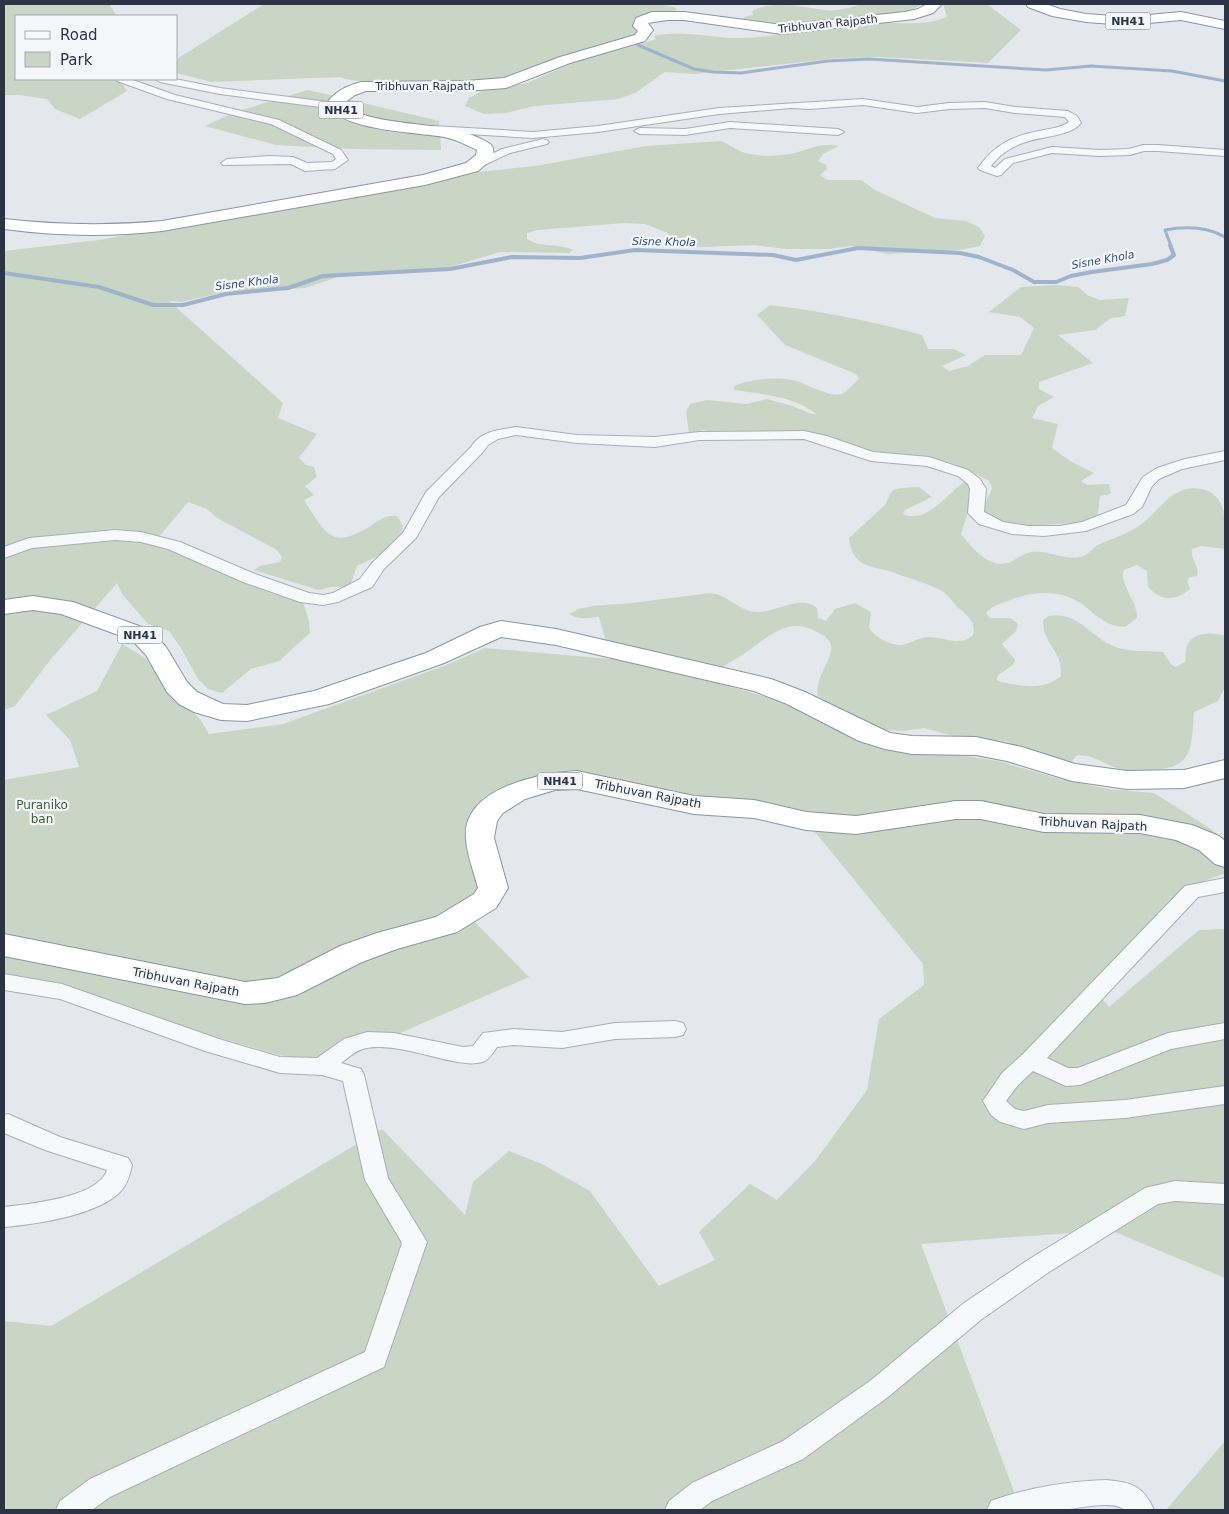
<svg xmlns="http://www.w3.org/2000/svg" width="1229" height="1514" viewBox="0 0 1229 1514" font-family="'DejaVu Sans',sans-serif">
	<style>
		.green { fill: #c9d6c5 }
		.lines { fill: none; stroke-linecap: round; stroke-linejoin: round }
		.stream-far1 { stroke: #9fb4cc; stroke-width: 3 }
		.stream { stroke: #9fb4cc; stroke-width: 4 }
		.minor-casing { stroke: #a9aeb7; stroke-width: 2 }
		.trunk-casing { stroke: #8b94a3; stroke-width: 2 }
		.minor { fill: #f7f8fa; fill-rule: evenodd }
		.trunk { fill: #fff; fill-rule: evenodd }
		.labels { text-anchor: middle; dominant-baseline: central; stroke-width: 4.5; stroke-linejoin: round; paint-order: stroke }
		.shield { fill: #f4f6f9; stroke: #676e7b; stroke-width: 1 }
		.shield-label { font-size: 11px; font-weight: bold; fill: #2b3445 }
		.far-street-label { font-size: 11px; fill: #2b3445; stroke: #f4f6f9 }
		.far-water-label { font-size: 11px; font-style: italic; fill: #34527a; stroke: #f4f6f9 }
		.street-label { font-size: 12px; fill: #2b3445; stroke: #f4f6f9 }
		.park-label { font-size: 12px; fill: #3f6138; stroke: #f4f6f9 }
	</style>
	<rect width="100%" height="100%" fill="#e4e7ec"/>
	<path class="green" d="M4 4H109L117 16H16V79H113L121 82 127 91 80 119 55 109 47 99 19 95H4Z
		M264 4H658L674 7 677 10 652 14 637 35 499 81 379 83 350 80 340 77 212 82 176 73V61L180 57Z
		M863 4H921L919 6 908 11 792 25 743 19 744 17 753 15 752 11C772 0 803 7 824 10 837 12 851 7 863 4Z
		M943 4H987L1021 30 988 63 879 57 839 58 695 74 665 72 635 93 618 99 535 106 506 113 484 114 465 106 469 98 486 89 527 83 580 60 651 41 656 39 654 36C684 29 713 39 742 38 783 37 823 25 863 23 891 21 920 28 947 17Z
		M308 90 439 121 441 150 352 149 276 145 205 126 235 112Z
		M721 141C729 144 735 149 742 152 756 157 775 156 789 154 809 151 816 142 839 146L823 154 818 161 826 165 827 169 820 175 828 180H861L875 190 935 218 966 221 979 227 985 236 980 246 959 250 888 254 851 246 829 249H786L755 245 677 248 672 246 668 233 645 224 624 223 538 230 527 233V239C541 248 558 243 573 250L569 253 500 252 447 268 395 274 368 271 338 277 305 288 229 291 181 302 169 301 283 403 278 418 317 434 299 458 306 465 314 467 317 477 305 486 314 495 304 500C326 534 331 551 372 525 381 519 386 515 397 516L403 526 402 535 382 554 357 566 351 583 342 587H332L318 590 254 570 260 566 280 562 282 557 277 550 217 518 207 509 188 502 152 545 194 559 269 593 303 602 309 621 310 633 279 661 251 669 222 693 208 689 198 679 181 648 169 631 148 624 122 594 117 583 51 659 15 706 4 710V251L99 240 271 209 438 182 478 172 535 166 646 146Z
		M1056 285 1078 287 1089 296 1100 300 1129 298 1125 316 1111 318 1095 330 1058 335 1093 363 1039 382V389L1054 397 1038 406 1032 418 1058 424 1052 448 1070 461 1094 473 1081 481 1087 485 1109 484 1111 494 1100 496 1098 514 1092 520 1078 523 1008 527 981 513 992 488 989 481 978 475 951 463 926 457 872 453 806 431 717 433 703 430 689 433 686 412 690 404 707 400 746 404 767 399 792 406 812 414H816C795 396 761 394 734 390V386C752 379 776 376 796 381 806 384 832 398 841 394 847 392 854 383 859 379L856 374 785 345 757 315 770 305C821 311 872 321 922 335L928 349H954L966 355 942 366 949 371 968 366 985 355H1021L1034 328 1020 317 989 312 1021 287Z
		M966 481 973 483 968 512 961 534C971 547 988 568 1007 563 1016 561 1021 554 1031 552 1048 549 1065 562 1083 556 1089 554 1093 548 1098 545 1111 539 1124 535 1136 528 1150 519 1160 504 1173 495 1183 489 1190 487 1202 489 1229 495 1225 526 1225 549L1201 546 1192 549C1190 560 1200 566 1197 576L1190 577 1187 581 1190 589C1175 601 1162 602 1148 587L1147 571 1137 565 1124 570C1118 582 1138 602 1137 618L1125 627C1107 626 1099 618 1086 607 1065 590 1037 590 1013 599 1003 603 992 605 986 613L990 618H1010L1018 624 1016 631 1002 644 1015 660 1013 665 998 675 997 680 1001 682C1022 686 1043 691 1061 676 1061 671 1061 665 1059 660 1053 644 1043 639 1043 620L1049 616C1077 611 1090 636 1113 646 1129 653 1146 650 1163 652L1171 664 1175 667 1185 662C1186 657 1185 651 1187 646 1192 631 1214 632 1225 636V687L1218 701 1194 712C1191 751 1194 769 1147 770 1139 770 1127 772 1120 769 1104 765 1093 753 1076 756L1072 761 1075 769 1021 750 1007 741 961 738 924 728 902 731 872 729 818 696C814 678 834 658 831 645 829 638 823 635 817 632 786 614 766 640 742 655 729 663 716 671 702 679L778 700 927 750 998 761 1064 780 1108 789 1154 793 1211 829 1225 841V873L1181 890 1095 990 1109 1007 1199 930 1225 929V1278L1110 1230 921 1244 1021 1510H4V1321L51 1326 382 1129 465 1215 473 1182 509 1151 542 1164 590 1191 659 1286 715 1260 699 1232 750 1184 777 1200 815 1161 867 1090 879 1019 924 985 923 964 806 821 577 780 493 806V888L467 914 529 977 322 1067 76 997 4 989V780L79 767 70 740 46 715 97 691 122 644 144 657 171 691 200 719 209 734 283 724 449 664 485 648 611 659 599 617C589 618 578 620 569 614L578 609 593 606 632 603 710 593C728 594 739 612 757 612 776 613 800 594 817 608L818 618 826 621 835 609 855 603 871 612 869 628C875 637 888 644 898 645 908 646 918 637 928 637 944 637 960 647 973 635 976 623 969 617 961 610 954 605 949 595 942 591 927 583 908 578 892 572 869 565 853 568 849 538L885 505 890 494 894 490 901 488 919 487 932 497 905 510 903 514C927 525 948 492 966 481Z
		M1225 1441V1510H1166Z"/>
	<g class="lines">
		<path class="stream-far1" d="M638 45 694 69 713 72 741 73 828 61 869 59 1046 70 1091 66 1172 71 1225 81
			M1171 246 1165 230C1186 226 1206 226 1225 237"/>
		<path class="stream" d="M4 273 99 287 153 305H183L226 294 288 288 323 276 450 269 512 257 580 258 635 250 773 255 796 260 858 248 960 253 979 257 1013 270 1034 282H1056L1071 276 1092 272 1152 264 1167 260 1174 255 1170 245"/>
		<defs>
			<path id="minor" d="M116 79H130L175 95 279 120 341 150 348 160 335 169 305 171 291 164 223 165 221 163 227 159 269 156 293 157 307 163 332 162 336 159 333 154 271 124 167 99 117 81Z
				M155 79H175L220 88 336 103 342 106 336 109 220 94 160 82Z
				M863 99 917 107 949 103 985 102 1015 107 1068 111 1077 116 1081 123C1063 144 1019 129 991 166L995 168 1005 159 1052 147 1100 150 1129 149 1143 145H1158L1225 150V156L1158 151H1144L1130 155 1100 156 1052 153 1013 163 1001 175 997 176 980 170 978 168C994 145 1012 136 1039 131 1049 129 1060 128 1069 122L1065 117 1015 113 985 108 949 109 917 113 863 105 809 109 791 108 719 114 598 132 533 138 434 132 428 129 434 126 533 132 598 126 719 108Z
				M730 122 838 129 844 132 838 135 730 128 685 135 640 134 634 131 640 128 685 129Z
				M543 139 547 140 549 142 547 144 510 153 482 166 478 168 472 164 502 149Z
				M516 427 577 435 655 437 699 432 804 431 827 436 873 452 929 457 968 470 980 479 986 489 984 512 1003 522 1028 526H1060L1082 522 1126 505 1143 477 1157 468 1185 459 1225 451V460L1182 469 1159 479 1152 486 1142 507 1133 514 1086 531 1044 536 1012 534 979 524 968 513 970 489 968 484 958 476 927 466 871 461 804 439 699 440 655 447 577 443 516 435 498 439 488 445 482 453 439 497 416 538 384 569 372 587 338 602 323 605 300 602 243 582 168 549 141 542 115 540 32 548 4 558V547L29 538 115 530 141 532 180 542 255 574 309 593 323 595 333 593 360 579 372 563 403 533 426 492 471 447C481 431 498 430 516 427Z
				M1225 878V892L1198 897 1047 1058 1068 1068H1078L1168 1033 1225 1023V1039L1171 1049 1080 1085 1066 1086 1033 1071 1018 1085 1006 1101 1015 1109 1024 1111 1048 1105 1125 1100 1225 1086V1104L1125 1118 1048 1123 1024 1129 1000 1122 991 1115 983 1101 1002 1073 1023 1054 1185 886Z
				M4 974 62 984 219 1039 280 1057 317 1058 344 1039 367 1032 394 1033 463 1047 473 1046 483 1033 513 1029 562 1032 615 1023 675 1021 683 1023 686 1029 683 1035 675 1037 615 1039 562 1048 513 1045 497 1047C494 1051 490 1058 485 1061 473 1066 459 1062 447 1060 425 1055 385 1042 363 1049 355 1051 348 1058 341 1063L361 1069 364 1075 388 1178 427 1242 384 1367 110 1497 92 1510H56L60 1501 90 1479 365 1352 402 1243 365 1180 343 1081 322 1075 280 1073 205 1051 60 999 4 990Z
				M8 1114 60 1137 128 1158 132 1165C130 1176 127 1185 119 1193 94 1216 36 1224 4 1227V1207C29 1204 98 1198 107 1170L45 1150 4 1133V1115Z
				M1175 1181 1225 1184V1204L1175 1201 1158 1204 1049 1272 982 1319 888 1397 803 1459 712 1501 700 1510H665L669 1501 692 1483 783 1441 870 1381 964 1303 1031 1258 1145 1188Z
				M1106 1480C1131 1482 1144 1486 1154 1510H1125C1113 1499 1076 1509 1061 1510 1037 1512 1010 1512 987 1510L991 1501C1025 1488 1070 1481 1106 1480Z"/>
			<path id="trunk" d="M927 4H942L933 13 914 19 782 34 684 20H667L648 23 653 30 645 41 570 63 506 88 466 91H366L355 95 344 103C365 128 445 120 479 138 483 140 489 142 492 146 494 149 493 153 494 157L478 171 425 185 162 231C109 237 56 236 4 229V219C57 225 109 226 162 221L423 175 466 163 476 155 477 150C466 145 456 139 444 137 418 132 338 131 327 103 335 91 347 86 361 82L466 81 504 78 560 57 635 35 638 31 633 26 636 18 652 12H684L782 25 905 12 918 9Z
				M1026 4H1046L1060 9 1086 14 1127 17 1181 12 1225 21V29L1181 20 1127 25 1086 22 1052 16 1028 7Z
				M33 596 73 602 150 630 166 647 187 682 197 692 223 704 247 705 314 691 426 653 480 627 501 621 556 629 771 679 805 692 890 733 912 736 976 737 1022 747 1075 764 1127 771 1184 770 1225 760V778L1184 788 1127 789 1072 781 1007 761 976 755 912 754 885 749 859 741 787 704 754 691 556 645 501 637 444 663 329 704 247 721 221 720 194 712 179 704 167 692 146 655 132 640 61 614 33 610 4 614V600Z
				M577 771 694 796 754 800 806 812 856 816 956 801H981L1044 814 1140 815 1192 825 1219 836 1225 841V867L1215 864 1199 850 1176 840 1140 833 1044 832 981 819H956L856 834 806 830 754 818 694 814 577 789 555 790 525 799 503 813 497 821 494 838 508 888 496 908 457 932 397 949 362 962 297 995 265 1003 245 1004 4 956V934L245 982 278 978 340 946 377 933 436 917 474 894 478 888C474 872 467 855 466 839 461 788 540 773 577 771Z"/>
		</defs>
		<use href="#minor" class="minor-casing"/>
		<use href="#trunk" class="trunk-casing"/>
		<use href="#minor" class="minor"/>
		<use href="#trunk" class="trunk"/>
	</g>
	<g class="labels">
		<g class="shield">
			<rect x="1105.5" y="12.5" width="45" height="17" rx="4"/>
			<rect x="318.5" y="101.5" width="45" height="17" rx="4"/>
			<rect x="117.5" y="626.5" width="45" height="17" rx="4"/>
			<rect x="537.5" y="772.5" width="45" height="17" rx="4"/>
		</g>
		<g class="shield-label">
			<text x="1128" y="21">NH41</text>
			<text x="341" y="110">NH41</text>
			<text x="140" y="635">NH41</text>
			<text x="560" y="781">NH41</text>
		</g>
		<g class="far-street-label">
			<text transform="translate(828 24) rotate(-6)">Tribhuvan Rajpath</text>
			<text x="425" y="86">Tribhuvan Rajpath</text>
		</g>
		<g class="far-water-label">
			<text transform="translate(664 242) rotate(1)">Sisne Khola</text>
			<text transform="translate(1103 260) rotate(-10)">Sisne Khola</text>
			<text transform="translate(247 283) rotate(-7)">Sisne Khola</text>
		</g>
		<g class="street-label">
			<text transform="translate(648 794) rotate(11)">Tribhuvan Rajpath</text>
			<text transform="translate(1093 824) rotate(3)">Tribhuvan Rajpath</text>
			<text transform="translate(186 982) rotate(11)">Tribhuvan Rajpath</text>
		</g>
		<g class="park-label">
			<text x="42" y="805">Puraniko<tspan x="42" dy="14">ban</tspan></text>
		</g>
	</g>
	<rect width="1229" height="1514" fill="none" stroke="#2b3445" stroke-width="10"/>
	<rect x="15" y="15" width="162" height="65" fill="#f4f6f9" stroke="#a4a8b1"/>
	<rect x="25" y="31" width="25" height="8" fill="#f7f8fa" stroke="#a4a8b1"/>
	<text x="60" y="40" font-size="15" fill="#2b3445">Road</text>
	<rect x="25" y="52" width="25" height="15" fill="#c9d6c5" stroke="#a4a8b1"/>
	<text x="60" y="65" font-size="15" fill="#2b3445">Park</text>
</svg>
